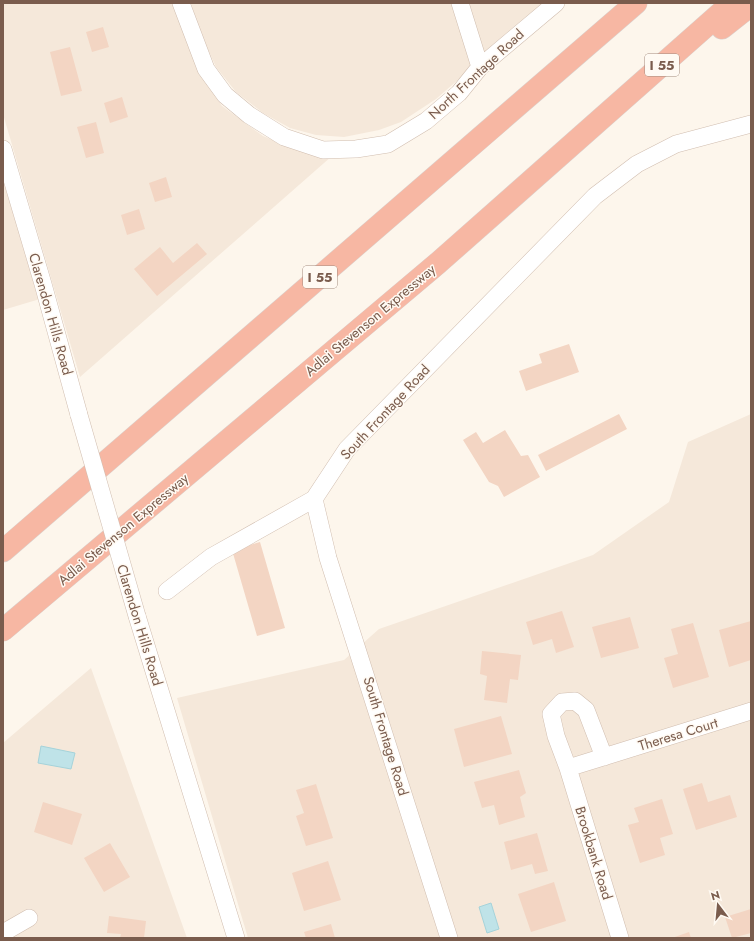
<svg xmlns="http://www.w3.org/2000/svg" width="754" height="941" viewBox="0 0 754 941" font-family="Jost,sans-serif">
	<style>
		.residential { fill: #f5e8da }
		.water { fill: #bfe3e8; stroke: #a5d3da }
		.building { fill: #f3d5c3 }
		.lines { fill: none; stroke-linecap: round; stroke-linejoin: round }
		.minor-casing { stroke: #d1beb0; stroke-width: 18 }
		.highway-casing { stroke: #dad1cd; stroke-width: 23 }
		.minor { stroke: #fff; stroke-width: 17 }
		.highway { stroke: #f7b7a3; stroke-width: 22 }
		.minor-bridge-casing { stroke: #d1beb0; stroke-width: 18; stroke-linecap: butt }
		.minor-bridge { stroke: #fff; stroke-width: 17 }
		.labels { text-anchor: middle; dominant-baseline: central; stroke-width: 3; stroke-linejoin: round; paint-order: stroke }
		.shield { fill: #fffaf3; stroke: #a28b7f; stroke-width: 1 }
		.shield-label { font-size: 13px; font-weight: bold; fill: #7a5c4d }
		.street-label { font-size: 14px; fill: #7a5c4d; stroke: #fffaf3 }
	</style>
	<rect width="100%" height="100%" fill="#fdf6ec"/>
	<path class="residential" d="M3 3H175L202 75 222 106 263 136 290 147 332 156 80 377 3 114Z
		M191 3H546L436 99 401 122 379 130 344 137 316 135 290 128 263 113 236 92 216 67 200 32Z
		M3 181 40 299 3 310Z
		M751 414V938H248L177 698 344 660 379 629 593 555 669 502 688 442Z
		M91 668 187 938H3V743Z"/>
	<path class="water" d="M41 746 75 753 71 769 38 763Z
		M491 903 499 929 487 933 479 907Z"/>
	<path class="building" d="M103 27 109 47 92 52 86 32Z
		M70 47 82 91 61 96 50 52Z
		M122 97 128 117 110 123 104 103Z
		M96 122 104 153 86 158 77 127Z
		M166 177 172 197 155 202 149 183Z
		M139 209 145 229 127 235 121 215Z
		M197 243 207 254 157 296 134 269 160 247 173 263Z
		M569 344 579 372 526 391 519 371 542 363 539 354Z
		M619 414 627 429 546 471 538 455Z
		M505 430 521 456 528 455 540 477 504 497 498 486 489 482 463 440 476 432 483 443Z
		M260 542 285 628 257 636 232 550Z
		M562 611 574 647 556 653 552 639 533 645 526 622Z
		M630 617 639 648 601 658 592 627Z
		M751 621V660L729 667 719 630Z
		M693 623 709 677 673 688 664 658 678 654 671 629Z
		M482 651 521 655 518 680 510 679 507 703 484 700 487 676 480 674Z
		M501 716 512 754 464 767 454 729Z
		M519 770 526 793 520 797 525 817 499 825 494 805 482 808 474 782Z
		M702 783 708 802 730 795 737 817 696 830 683 789Z
		M316 784 333 838 306 846 296 816 304 813 296 790Z
		M662 799 673 834 660 838 665 855 640 863 628 825 639 822 634 808Z
		M43 802 82 814 72 845 34 832Z
		M537 833 548 871 535 874 532 864 511 870 504 842Z
		M110 843 130 877 104 892 84 858Z
		M328 861 341 900 304 911 292 873Z
		M554 882 566 921 531 932 518 894Z
		M751 909V933L732 938 725 917Z
		M109 916 146 921 144 938H120L121 934 107 933Z
		M331 924 335 938H306L304 932Z
		M689 932 691 938H672Z"/>
	<g class="lines">
		<defs>
			<path id="minor" d="M181 3 206 69 225 95 249 115 284 137 323 150 356 149 388 144 426 121 459 93 480 67 556 3
				M460 3 480 67
				M3 149 43 284 79 415
				M167 591 211 557 314 499
				M137 616 236 938
				M604 757 586 710 575 701 562 702 551 714 556 736 568 768 620 938
				M568 768 751 711
				M3 933 29 918
				M449 938 328 558 314 499 347 449 595 196 637 164 676 144 751 124"/>
			<path id="highway" d="M722 28 751 5
				M3 551 636 3
				M3 630 438 263 732 3"/>
		</defs>
		<use href="#minor" class="minor-casing"/>
		<use href="#highway" class="highway-casing"/>
		<use href="#minor" class="minor"/>
		<use href="#highway" class="highway"/>
		<defs>
			<path id="minor-bridge" d="M79 415 137 616"/>
		</defs>
		<use href="#minor-bridge" class="minor-bridge-casing"/>
		<use href="#minor-bridge" class="minor-bridge"/>
	</g>
	<g class="labels">
		<g class="shield">
			<rect x="645" y="54" width="34" height="22" rx="3"/>
			<rect x="303" y="266" width="34" height="22" rx="3"/>
		</g>
		<g class="shield-label">
			<text x="662" y="65">I 55</text>
			<text x="320" y="277">I 55</text>
		</g>
		<g class="street-label">
			<text transform="translate(476 74) rotate(-43)">North Frontage Road</text>
			<text transform="translate(51 314) rotate(74)">Clarendon Hills Road</text>
			<text transform="translate(370 320) rotate(-40)">Adlai Stevenson Expressway</text>
			<text transform="translate(385 412) rotate(-47)">South Frontage Road</text>
			<text transform="translate(123 529) rotate(-40)">Adlai Stevenson Expressway</text>
			<text transform="translate(140 625) rotate(73)">Clarendon Hills Road</text>
			<text transform="translate(678 734) rotate(-17)">Theresa Court</text>
			<text transform="translate(386 736) rotate(73)">South Frontage Road</text>
			<text transform="translate(594 853) rotate(73)">Brookbank Road</text>
		</g>
	</g>
	<rect width="754" height="941" fill="none" stroke="#7a5c4d" stroke-width="8"/>
	<g transform="translate(718 905) rotate(344)" stroke="#fffaf3" stroke-width="3" paint-order="stroke">
	<path d="M0-3L7 15L0 10L-7 15Z" fill="#7a5c4d"/>
	<text y="-6" font-size="11" font-weight="bold" text-anchor="middle" fill="#7a5c4d">N</text>
	</g>
</svg>
